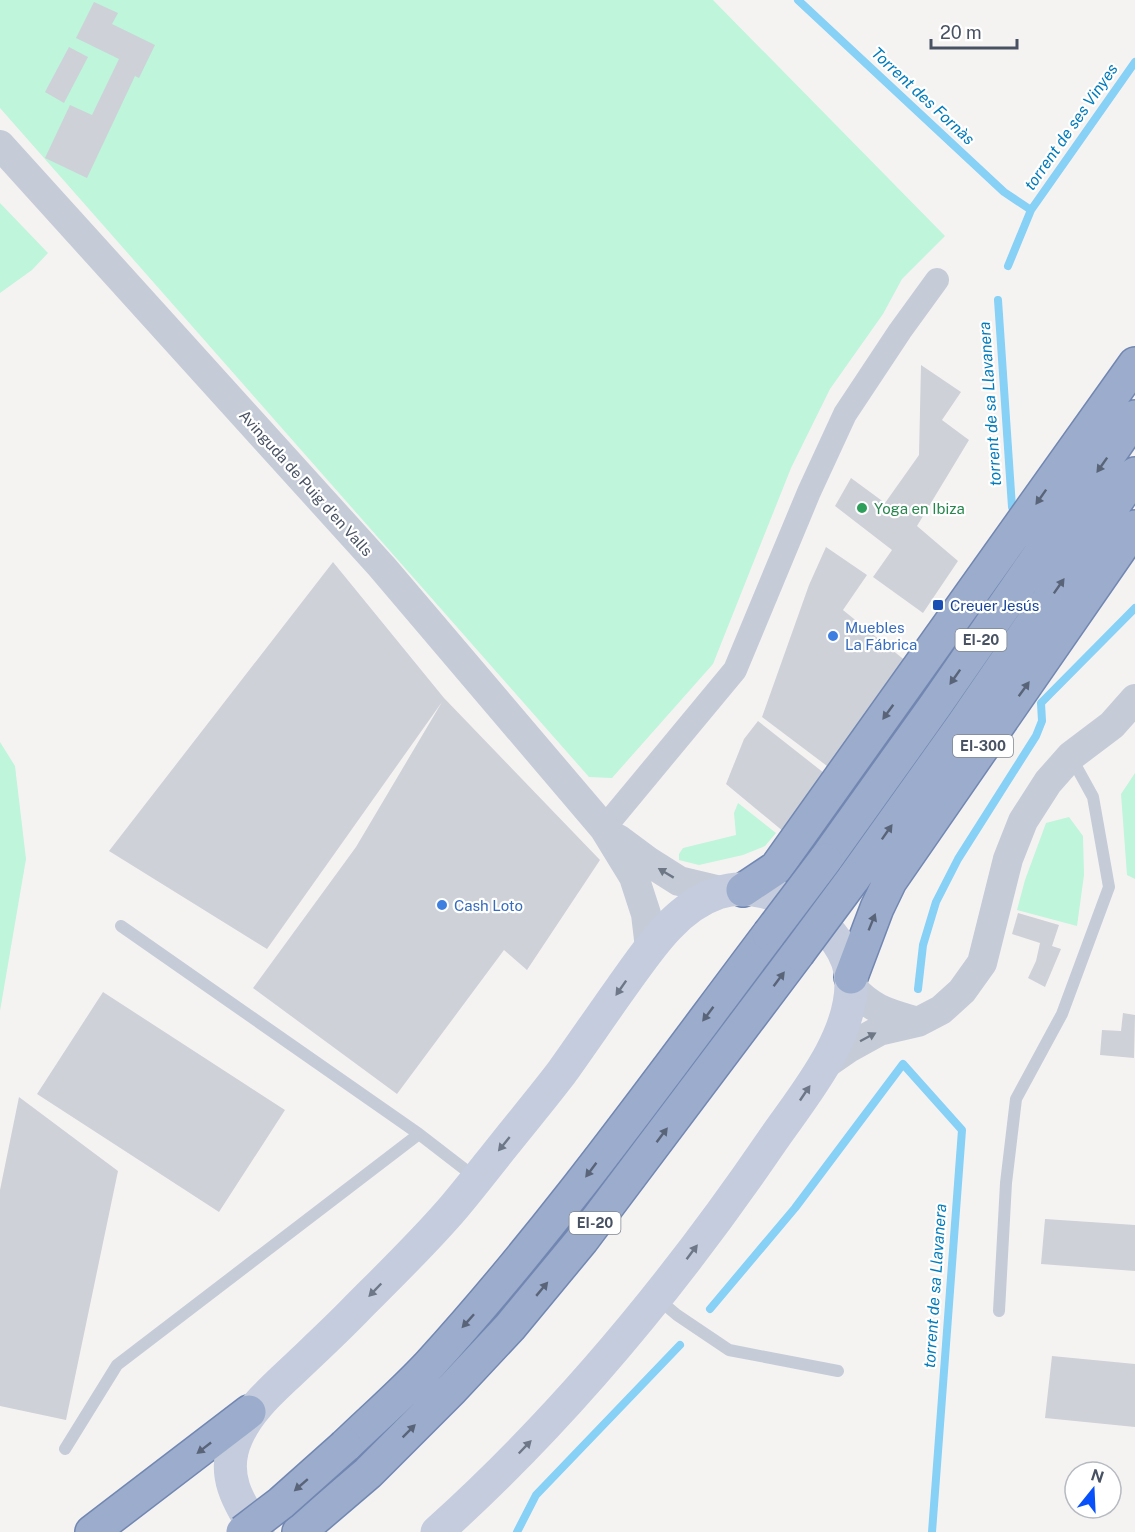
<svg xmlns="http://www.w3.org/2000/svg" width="1135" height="1532" viewBox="0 0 1135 1532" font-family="'Public Sans',sans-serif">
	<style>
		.green { fill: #bef5db }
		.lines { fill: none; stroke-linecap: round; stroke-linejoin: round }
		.stream { stroke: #87d0f6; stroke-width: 8 }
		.building { fill: #ced1d8 }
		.trunk-casing { stroke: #7187b2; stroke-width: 36 }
		.service { stroke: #c5ccd8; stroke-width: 12 }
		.minor { stroke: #c5ccd8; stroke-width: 24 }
		.tertiary { stroke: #c5ccd8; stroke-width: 30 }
		.secondary { stroke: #c4ccdd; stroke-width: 33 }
		.trunk { stroke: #9baccc; stroke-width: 33 }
		.trunk-bridge-casing { stroke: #7187b2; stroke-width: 36; stroke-linecap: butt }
		.trunk-bridge { stroke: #9baccc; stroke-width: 33 }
		.oneway { fill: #596478 }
		.oneway2 { fill: #6e7786 }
		.oneway3 { fill: #6d7788 }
		.leisure-dot { fill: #2e9e5b; stroke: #fff; stroke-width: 2 }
		.transit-dot { fill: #1a4fb4; stroke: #fff; stroke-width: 2 }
		.shop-dot { fill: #3f7fe0; stroke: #fff; stroke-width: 2 }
		.labels { text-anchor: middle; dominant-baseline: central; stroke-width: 4.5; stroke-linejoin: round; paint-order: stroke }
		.shield { fill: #fff; stroke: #7f8692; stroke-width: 1.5 }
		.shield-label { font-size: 14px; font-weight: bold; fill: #485263 }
		.street-label { font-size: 15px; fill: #485263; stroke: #fff }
		.leisure-label { font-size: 15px; fill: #27864d; stroke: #fff; text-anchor: start }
		.transit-label { font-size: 15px; fill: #164399; stroke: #fff; text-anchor: start }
		.shop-label { font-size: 15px; fill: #366cbe; stroke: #fff; text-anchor: start }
		.water-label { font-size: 16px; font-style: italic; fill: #007cbd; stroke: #fff }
	</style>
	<rect width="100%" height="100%" fill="#f5f3f2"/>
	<path class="green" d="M0 0H713L945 236 902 279 883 314 830 389 791 468 713 664 612 778 589 777 0 108Z
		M0 203 48 253 32 270 0 293Z
		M0 742 15 766 26 859 0 1011Z
		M1135 773V879L1127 875 1121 794Z
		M738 803 776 833 765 846 743 855 699 865 679 860V854L683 848 736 835 734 813Z
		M1069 817 1083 836 1084 875 1077 926 1017 910 1025 880 1046 823Z"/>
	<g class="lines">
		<path class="stream" d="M798 0 1004 192 1031 210
			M1008 266 1031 210 1135 62
			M998 300 1012 507
			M918 989 923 945 936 902 958 859 1036 736 1042 721 1041 703 1135 608
			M710 1309 795 1208 903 1064 962 1130 932 1532
			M517 1532 536 1495 680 1345"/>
	</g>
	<path class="building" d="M94 2 118 13 112 24 155 45 139 78 135 76 87 178 45 158 70 105 92 115 119 59 76 38Z
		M69 47 88 57 64 103 45 92Z
		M921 365 961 392 942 420 969 440 917 526 958 561 923 613 873 577 892 550 835 506 851 478 885 503 919 455Z
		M826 547 867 575 843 610 907 662 831 769 762 717 809 585Z
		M333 562 444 698 600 860 527 970 504 950 397 1094 253 988 356 847 442 702 267 949 109 851Z
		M758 721 824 773 784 832 726 784 744 739Z
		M1018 913 1059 925 1052 946 1061 949 1045 987 1028 978 1036 961 1040 943 1012 934Z
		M103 992 285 1110 219 1212 37 1094Z
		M1123 1013 1135 1015 1134 1058 1100 1055 1102 1030 1121 1031Z
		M19 1097 118 1171 66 1420 0 1406V1190Z
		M1045 1219 1135 1225V1271L1041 1264Z
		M1052 1356 1135 1364V1427L1045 1418Z"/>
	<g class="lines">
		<defs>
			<path id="trunk" d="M825 860 935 706 1135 417
				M853 879 962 726 1135 474
				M743 890 776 868 1135 364
				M851 977 877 908 890 881 1135 527
				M345 1446C373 1419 403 1393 430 1364 553 1229 659 1080 769 934
				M92 1532 249 1412
				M299 1532 368 1473 452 1389 510 1327 582 1240 798 953"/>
		</defs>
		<use href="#trunk" class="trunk-casing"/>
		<path class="service" d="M121 926 419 1134 476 1178
			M658 1299 677 1315 729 1350 838 1371
			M999 1311 1006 1183 1016 1099 1062 1014 1109 887 1093 797 1071 757
			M65 1449 117 1365 419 1134"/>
		<path class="minor" d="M604 828 735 670 809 492 845 414 900 331 937 280"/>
		<path class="tertiary" d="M0 145 382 567 604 828 634 877 646 914 650 948
			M618 839 649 862 679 881 721 891
			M851 987C874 1011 888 1013 918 1022
			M824 1065 850 1047 879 1031 918 1022 941 1010 962 991 982 963 1008 859 1023 821 1048 782 1071 756 1112 725 1135 699"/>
		<path class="secondary" d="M258 1532C238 1502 220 1474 237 1437 249 1410 270 1392 291 1372 314 1350 337 1329 359 1306 391 1274 425 1241 454 1207 471 1187 487 1166 503 1146 522 1122 543 1097 562 1072 582 1044 601 1016 621 988 647 952 674 908 718 893 746 883 783 894 807 912 829 928 851 953 851 982 852 1039 803 1096 772 1141 675 1283 565 1417 437 1532"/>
		<use href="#trunk" class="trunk"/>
		<defs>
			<path id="trunk-bridge" d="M769 934 825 860
				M798 953 853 879
				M243 1532 281 1503 345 1446"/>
		</defs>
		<use href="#trunk-bridge" class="trunk-bridge-casing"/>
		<use href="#trunk-bridge" class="trunk-bridge"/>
	</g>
	<defs><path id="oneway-solid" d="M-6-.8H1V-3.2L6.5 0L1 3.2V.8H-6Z" transform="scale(1.5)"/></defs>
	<g class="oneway">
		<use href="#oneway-solid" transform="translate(1102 465) rotate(125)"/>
		<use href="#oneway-solid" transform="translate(1041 497) rotate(125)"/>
		<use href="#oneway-solid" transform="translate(1059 586) rotate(-55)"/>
		<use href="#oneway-solid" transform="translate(955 677) rotate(125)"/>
		<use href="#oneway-solid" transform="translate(1024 689) rotate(-54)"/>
		<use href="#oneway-solid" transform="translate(888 712) rotate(126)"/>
		<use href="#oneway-solid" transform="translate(887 832) rotate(-55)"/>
		<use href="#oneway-solid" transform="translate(872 922) rotate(-68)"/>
		<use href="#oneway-solid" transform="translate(779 979) rotate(-53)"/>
		<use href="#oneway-solid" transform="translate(708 1014) rotate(127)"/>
		<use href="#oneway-solid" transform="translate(662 1135) rotate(-53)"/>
		<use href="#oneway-solid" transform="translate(591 1170) rotate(127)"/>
		<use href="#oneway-solid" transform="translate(542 1289) rotate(-50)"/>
		<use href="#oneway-solid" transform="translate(468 1321) rotate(132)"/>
		<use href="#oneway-solid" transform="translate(409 1431) rotate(-45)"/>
		<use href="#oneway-solid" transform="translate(204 1448) rotate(142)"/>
		<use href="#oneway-solid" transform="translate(301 1485) rotate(139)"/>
	</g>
	<g class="oneway2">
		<use href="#oneway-solid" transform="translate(666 873) rotate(-149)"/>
		<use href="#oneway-solid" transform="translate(868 1037) rotate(-28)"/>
	</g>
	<g class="oneway3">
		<use href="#oneway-solid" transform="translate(621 988) rotate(125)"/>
		<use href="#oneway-solid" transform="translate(805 1093) rotate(-56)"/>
		<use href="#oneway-solid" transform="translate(504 1144) rotate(129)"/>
		<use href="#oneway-solid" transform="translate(692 1252) rotate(-53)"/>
		<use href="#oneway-solid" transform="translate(375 1290) rotate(134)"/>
		<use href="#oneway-solid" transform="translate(525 1447) rotate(-46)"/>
	</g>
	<circle class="leisure-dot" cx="862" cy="508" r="6"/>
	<rect class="transit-dot" x="932" y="599" width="12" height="12" rx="3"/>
	<g class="shop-dot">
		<circle cx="833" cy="636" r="6"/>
		<circle cx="442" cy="905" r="6"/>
	</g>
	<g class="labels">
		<g class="shield">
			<rect x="955.5" y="629" width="51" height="22" rx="4.5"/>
			<rect x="953" y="735" width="60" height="22" rx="4.5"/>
			<rect x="569.5" y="1212" width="51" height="22" rx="4.5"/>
		</g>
		<g class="shield-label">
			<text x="981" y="640">EI-20</text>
			<text x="983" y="746">EI-300</text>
			<text x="595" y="1223">EI-20</text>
		</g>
		<g class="street-label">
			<text transform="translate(306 483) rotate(48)">Avinguda de Puig d'en Valls</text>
		</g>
		<g class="leisure-label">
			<text x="874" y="508">Yoga en Ibiza</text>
		</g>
		<g class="transit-label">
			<text x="950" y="605">Creuer Jesús</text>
		</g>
		<g class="shop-label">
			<text x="845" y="627">Muebles<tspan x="845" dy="17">La Fábrica</tspan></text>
			<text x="454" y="905">Cash Loto</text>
		</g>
		<g class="water-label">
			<text transform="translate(923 96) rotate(43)">Torrent des Fornàs</text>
			<text transform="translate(1071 127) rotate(-55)">torrent de ses Vinyes</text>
			<text transform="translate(990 404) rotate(-94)">torrent de sa Llavanera</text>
			<text transform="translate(935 1286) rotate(-86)">torrent de sa Llavanera</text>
		</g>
	</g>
	<g transform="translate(1093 1490) rotate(18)"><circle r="28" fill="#ffffff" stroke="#b6bac1" stroke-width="1.5"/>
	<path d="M0-4.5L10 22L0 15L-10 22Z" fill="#0851fa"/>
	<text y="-9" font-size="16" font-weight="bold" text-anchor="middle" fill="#485263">N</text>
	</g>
	<path d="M931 39v9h86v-9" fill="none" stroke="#485263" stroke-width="3"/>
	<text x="940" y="39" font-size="18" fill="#485263" stroke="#ffffff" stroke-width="4.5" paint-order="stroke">20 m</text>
</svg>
